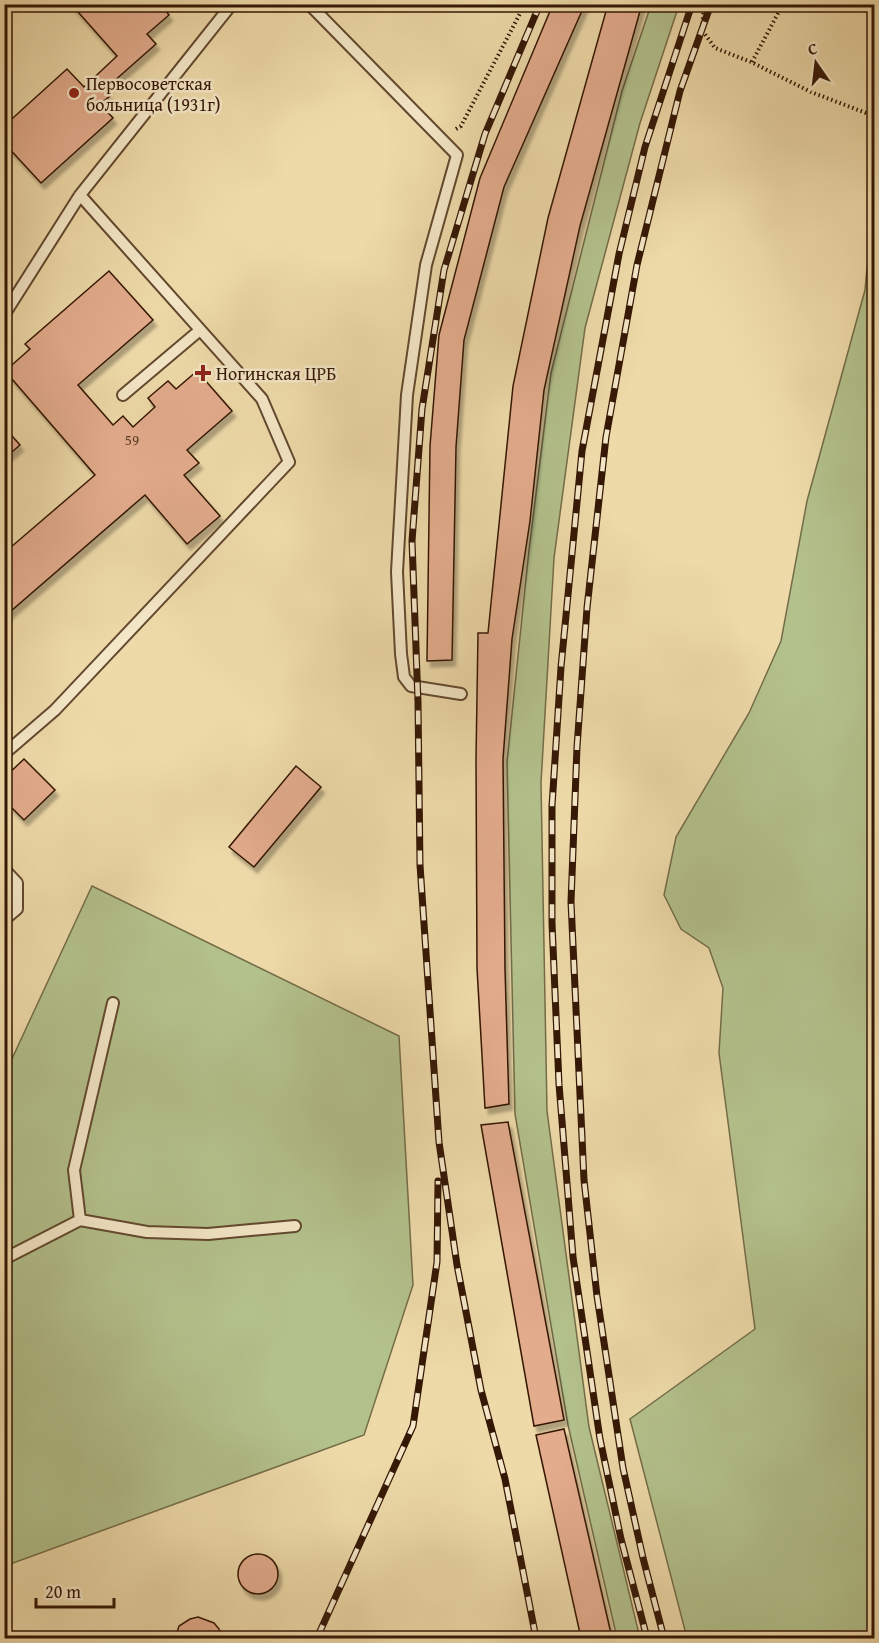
<svg xmlns="http://www.w3.org/2000/svg" width="879" height="1643" viewBox="0 0 879 1643" font-family="'Gentium Book Plus',serif">
	<style>
		.green { fill: #b3c18c; stroke: #746c48; stroke-width: 1.5 }
		.building { fill: #e3ac8d; stroke: #341705; stroke-width: 1.5; filter: url(#shadow) }
		.lines { fill: none; stroke-linecap: round; stroke-linejoin: round }
		.service-casing { stroke: #62482e; stroke-width: 14 }
		.path { stroke: #341705; stroke-width: 4; stroke-dasharray: 1.5 3; stroke-linecap: butt }
		.service { stroke: #f4e7c7; stroke-width: 10 }
		.rail-casing { stroke: #341705; stroke-width: 7 }
		.rail { stroke: #f4e7c7; stroke-width: 4.5; stroke-dasharray: 14; stroke-linecap: butt }
		.poi-dot { fill: #8f2418; stroke: #f4e7c7; stroke-width: 2 }
		.labels { text-anchor: middle; dominant-baseline: central; stroke-width: 5; stroke-linejoin: round; paint-order: stroke }
		.number-label { font-size: 15px; fill: #603c27 }
		.poi-label { font-size: 18px; fill: #341705; stroke: #f4e7c7; text-anchor: start }
	</style>
	<defs>
		<filter id="shadow"><feDropShadow dx="3.5" dy="6" stdDeviation="1.5" flood-color="#0004"/></filter>
	</defs>
	<rect width="100%" height="100%" fill="#eedaa9"/>
	<filter id="stains"><feTurbulence type="fractalNoise" baseFrequency=".00333" numOctaves="4"/><feColorMatrix values="0 0 0 0 .2 0 0 0 0 .09 0 0 0 0 .02 0 0 0 .5 -.17"/></filter>
	<radialGradient id="worn" r=".72"><stop offset=".6" stop-color="#630" stop-opacity="0"/><stop offset="1" stop-color="#630" stop-opacity=".3"/></radialGradient>
	<path class="green" d="M651 5H679L640 123 585 328 554 558 541 783 547 1111 589 1427 640 1638H617L568 1425 515 1114 507 762 529 550 551 373 622 91Z
		M874 191V1638H687L630 1419 755 1329 719 1053 723 988 709 948 681 929 664 895 676 837 749 713 781 641 807 501 865 290Z
		M92 886 399 1036 413 1285 364 1435 5 1566V1074Z"/>
	<path class="building" d="M71 4H160L169 15 147 34 156 44 104 90 110 96 100 104 113 118 41 183 4 143V126L67 69 84 87 117 56Z
		M553 4H585L504 187 464 340 456 447 452 660 427 661 430 446 439 335 480 178Z
		M608 4H642L580 226 544 390 530 521 512 639 503 759 505 969 509 1104 485 1108 477 968 476 759 478 633H488L513 386 548 218Z
		M109 271 153 320 78 385 113 425 123 416 133 427 155 407 148 398 168 381 176 389 197 371 232 411 187 450 199 463 184 475 220 516 187 544 145 495 4 617V553L95 475 5 371 30 349 25 344Z
		M4 427 20 445 5 458 4 457Z
		M24 759 55 790 24 820 4 800V778Z
		M296 766 321 787 254 867 229 847Z
		M508 1122 564 1420 534 1426 481 1125Z
		M564 1429 612 1638H581L536 1435Z
		M238 1574a20 20 0 1 1 40 0a20 20 0 1 1-40 0Z
		M198 1617 214 1623 219 1629 222 1638H175L179 1626 190 1619Z"/>
	<g class="lines">
		<defs>
			<path id="service" d="M309 4 457 155 426 265 407 395 397 572 401 654 404 677 411 686 461 694
				M4 315 80 195 232 4
				M123 395 200 330
				M4 754 55 710 289 462 262 399 80 195
				M4 869 17 883V909L4 920
				M80 1220 74 1170 113 1003
				M4 1259 80 1220 147 1232 208 1234 295 1226"/>
		</defs>
		<use href="#service" class="service-casing"/>
		<path class="path" d="M704 4 702 30 715 48 751 62 811 92 874 116
			M752 62 783 4
			M456 129 461 126 525 4"/>
		<use href="#service" class="service"/>
		<defs>
			<path id="rail" d="M317 1638 413 1426 437 1262 438 1181
				M536 1638 505 1479 481 1390 457 1265 439 1142 420 865 418 702 412 541 422 409 444 270 485 134 540 4
				M647 1638 621 1539 600 1439 573 1257 559 1084 552 923V806L561 667 582 451 619 254 645 147 692 4
				M664 1638 643 1558 623 1468 597 1296 584 1180 571 902 577 747 587 608 606 437 637 265 680 91 711 4"/>
		</defs>
		<use href="#rail" class="rail-casing"/>
		<use href="#rail" class="rail"/>
	</g>
	<g class="poi-dot">
		<circle cx="74" cy="93" r="6"/>
		<path d="M200 364h6v6h6v6h-6v6h-6v-6h-6v-6h6z"/>
	</g>
	<g class="labels">
		<g class="number-label">
			<text x="132" y="439">59</text>
		</g>
		<g class="poi-label">
			<text x="86" y="83">Первосоветская<tspan x="86" dy="21">больница (1931г)</tspan></text>
			<text x="216" y="373">Ногинская ЦРБ</text>
		</g>
	</g>
	<rect width="879" height="1643" fill="none" stroke="#eedaa9" stroke-width="24"/>
	<rect x="6" y="6" width="867" height="1631" fill="none" stroke="#341705" stroke-width="3"/>
	<rect x="12" y="12" width="855" height="1619" fill="none" stroke="#341705" stroke-width="1.5"/>
	<g transform="translate(816 63) rotate(346)" stroke="#f4e7c7" stroke-width="4.5" paint-order="stroke">
	<path d="M0-4.5L10 22L0 15L-10 22Z" fill="#341705"/>
	<text y="-9" font-size="16" font-weight="bold" text-anchor="middle" fill="#341705">С</text>
	</g>
	<path d="M36 1598v9h78v-9" fill="none" stroke="#341705" stroke-width="3"/>
	<text x="45" y="1598" font-size="18" fill="#341705" stroke="#f4e7c7" stroke-width="4.5" paint-order="stroke">20 m</text>
	<rect width="100%" height="100%" filter="url(#stains)"/>
	<rect width="100%" height="100%" fill="url(#worn)"/>
</svg>
